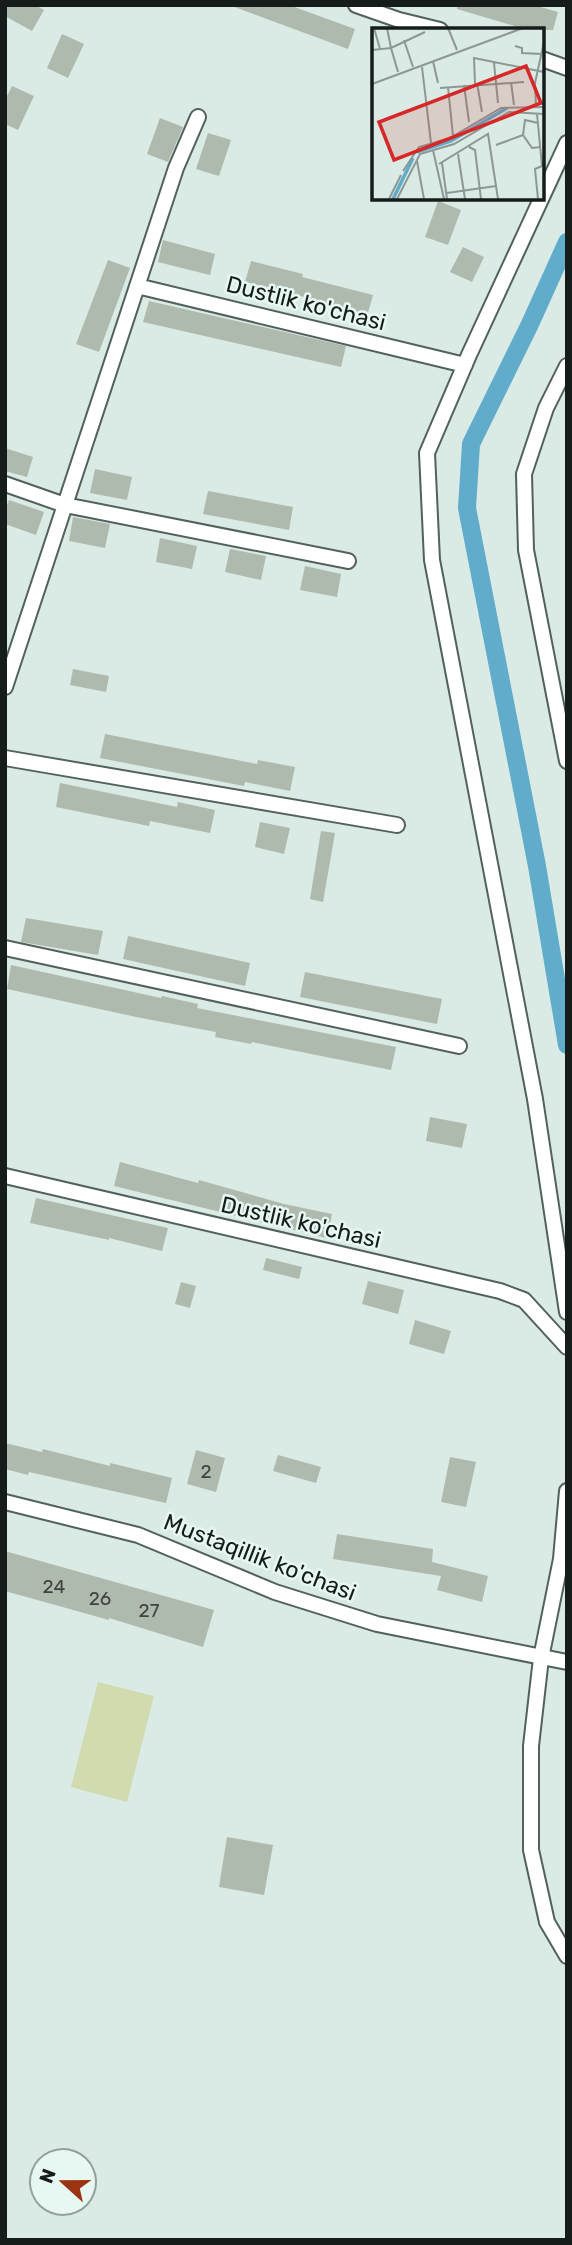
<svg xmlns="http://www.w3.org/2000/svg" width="572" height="2245" viewBox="0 0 572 2245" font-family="Rubik,sans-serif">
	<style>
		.green { fill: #d1dbaf }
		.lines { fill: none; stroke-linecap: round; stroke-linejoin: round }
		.canal { stroke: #61abcb; stroke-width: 18 }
		.building { fill: #afbaaf }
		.street-casing { stroke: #52615c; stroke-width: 18 }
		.street { stroke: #fff; stroke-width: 14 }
		.labels { text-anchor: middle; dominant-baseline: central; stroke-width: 5; stroke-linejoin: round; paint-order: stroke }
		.number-label { font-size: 19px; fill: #3c443f }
		.street-label { font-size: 23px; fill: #161c1a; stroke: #e7f8f2 }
		.inset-river { fill: none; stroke: #61abcb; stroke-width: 3.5 }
		.inset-road { fill: none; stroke: #8c9893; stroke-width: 2 }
		.view { fill: #d62828; fill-opacity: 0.15; stroke: #d62828; stroke-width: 3.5 }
		.inset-edge { fill: none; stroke: #161c1a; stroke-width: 3.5 }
	</style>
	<rect width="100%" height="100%" fill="#daeae4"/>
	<path class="green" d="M98 1682 154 1696 127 1802 71 1787Z"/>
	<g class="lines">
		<path class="canal" d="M567 242 530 324 471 444 467 508 537 866 567 1045"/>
	</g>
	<path class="building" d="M5 5H35L44 10 32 31 5 16Z
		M229 5H289L355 29 348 49Z
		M457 5H534L558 12 553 30H528L457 9Z
		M62 34 84 44 68 78 47 68Z
		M12 86 34 96 18 130 5 124V100Z
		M160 118 183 127 168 162 147 154Z
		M208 133 231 140 219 176 196 169Z
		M438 201 461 210 448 245 425 237Z
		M163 240 215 254 210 275 158 262Z
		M463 247 484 257 472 282 450 272Z
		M108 260 130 268 99 352 76 344Z
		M251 261 303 274 302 277 373 295 367 316 315 303 316 300 245 282Z
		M149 301 346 346 341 367 143 322Z
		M5 448 33 457 27 477 5 471Z
		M95 469 132 477 127 500 90 493Z
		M208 491 293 507 289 530 203 514Z
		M9 500 44 512 36 535 5 524V510Z
		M73 517 110 524 105 548 69 541Z
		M160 538 197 546 192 569 156 562Z
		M230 549 266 556 261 580 225 572Z
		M305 566 341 574 337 597 300 590Z
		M73 669 109 676 106 692 70 685Z
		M105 734 257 764 258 760 295 767 290 791 245 782 244 786 100 758Z
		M60 783 177 807 178 802 215 810 210 833 150 821 149 826 56 807Z
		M260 822 290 828 284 854 255 847Z
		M321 831 335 833 323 902 310 899Z
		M26 918 103 931 98 955 21 942Z
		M128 936 250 963 245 986 123 959Z
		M11 965 161 998 162 996 198 1004 197 1008 396 1047 391 1070 252 1042 251 1044 215 1037 216 1032 141 1018 7 989Z
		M305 972 442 999 437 1024 300 997Z
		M430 1117 467 1124 462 1148 426 1141Z
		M120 1162 198 1183 199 1180 284 1204 332 1214 327 1238 114 1186Z
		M36 1198 168 1228 162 1251 109 1238V1240L30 1223Z
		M266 1258 302 1267 299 1279 263 1270Z
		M368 1281 404 1290 398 1314 362 1304Z
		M181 1282 196 1286 190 1308 175 1304Z
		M415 1320 451 1331 444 1354 409 1344Z
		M5 1443 42 1452 43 1449 110 1466V1463L172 1478 166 1503 29 1472 28 1475 5 1469Z
		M196 1450 225 1458 216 1492 187 1484Z
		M278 1455 321 1467 316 1483 273 1471Z
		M450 1457 476 1462 466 1507 441 1502Z
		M337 1534 433 1549 432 1562 488 1576 482 1602 437 1590 441 1576 333 1559Z
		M5 1551 214 1610 203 1647 109 1618V1620L5 1591Z
		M227 1837 273 1845 264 1895 219 1887Z"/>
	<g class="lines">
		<defs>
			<path id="street" d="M356 5 399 20 440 30
				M542 59 567 68
				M567 143 469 355 427 453 432 560 535 1099 567 1312
				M137 286 465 365
				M567 366 546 408 524 474 526 550 567 761
				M5 484 65 505 348 561
				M5 687 176 168 198 117
				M5 758 397 825
				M5 948 459 1046
				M5 1176 500 1291 524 1300 567 1347
				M567 1491 561 1559 541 1658 531 1746V1850L547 1922 567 1956
				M5 1502 138 1535 275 1592 377 1624 567 1662"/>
		</defs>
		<use href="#street" class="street-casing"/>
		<use href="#street" class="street"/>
	</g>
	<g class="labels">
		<g class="number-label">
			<text x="206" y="1471">2</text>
			<text x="54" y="1586">24</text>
			<text x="100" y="1598">26</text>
			<text x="149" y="1610">27</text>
		</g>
		<g class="street-label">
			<text transform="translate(306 303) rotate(14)">Dustlik ko'chasi</text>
			<text transform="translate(301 1222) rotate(13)">Dustlik ko'chasi</text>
			<text transform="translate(260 1557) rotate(21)">Mustaqillik ko'chasi</text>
		</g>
	</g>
	<g transform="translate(372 28)">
		<rect width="172" height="172" fill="#daeae4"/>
		<path class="inset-river" d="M45 124 79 113 135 80M21 171 41 130"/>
		<path class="inset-road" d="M2 0 8 21M15 0 19 20 53 4M76 0 85 22M32 12 41 39M143 18 150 20V25L170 26M0 22 19 20 26 44M61 33 66 55M122 35 126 75M50 39 59 115M139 54 142 77M105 55 110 84M0 56 151 0M103 56 102 30 172 44M92 57 97 94M76 59 81 108M68 60 152 54M164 79 163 55 172 14M165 86 170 138M151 107 153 92 166 95M124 117 151 107 160 120 169 119M97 119 103 122 109 171M61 122 72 171M86 126 93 171M45 133 52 171M70 135 75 171M67 136 116 106 126 171M31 143 47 119 78 110 129 80 172 79M75 165 124 158M17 171 29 147M25 171 48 126 82 116 137 84 172 86M166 171 163 141 170 138"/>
		<path class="view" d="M154 38 169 75 22 132 7 94Z"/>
		<rect width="172" height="172" class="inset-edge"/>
	</g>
	<rect width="572" height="2245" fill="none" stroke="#161c1a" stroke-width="14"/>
	<g transform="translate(63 2182) rotate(291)"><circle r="33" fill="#e7f8f2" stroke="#93a09c" stroke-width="2"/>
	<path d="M0-5L12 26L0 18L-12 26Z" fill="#9b3412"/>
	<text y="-10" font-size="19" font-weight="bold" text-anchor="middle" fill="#161c1a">N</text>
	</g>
</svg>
